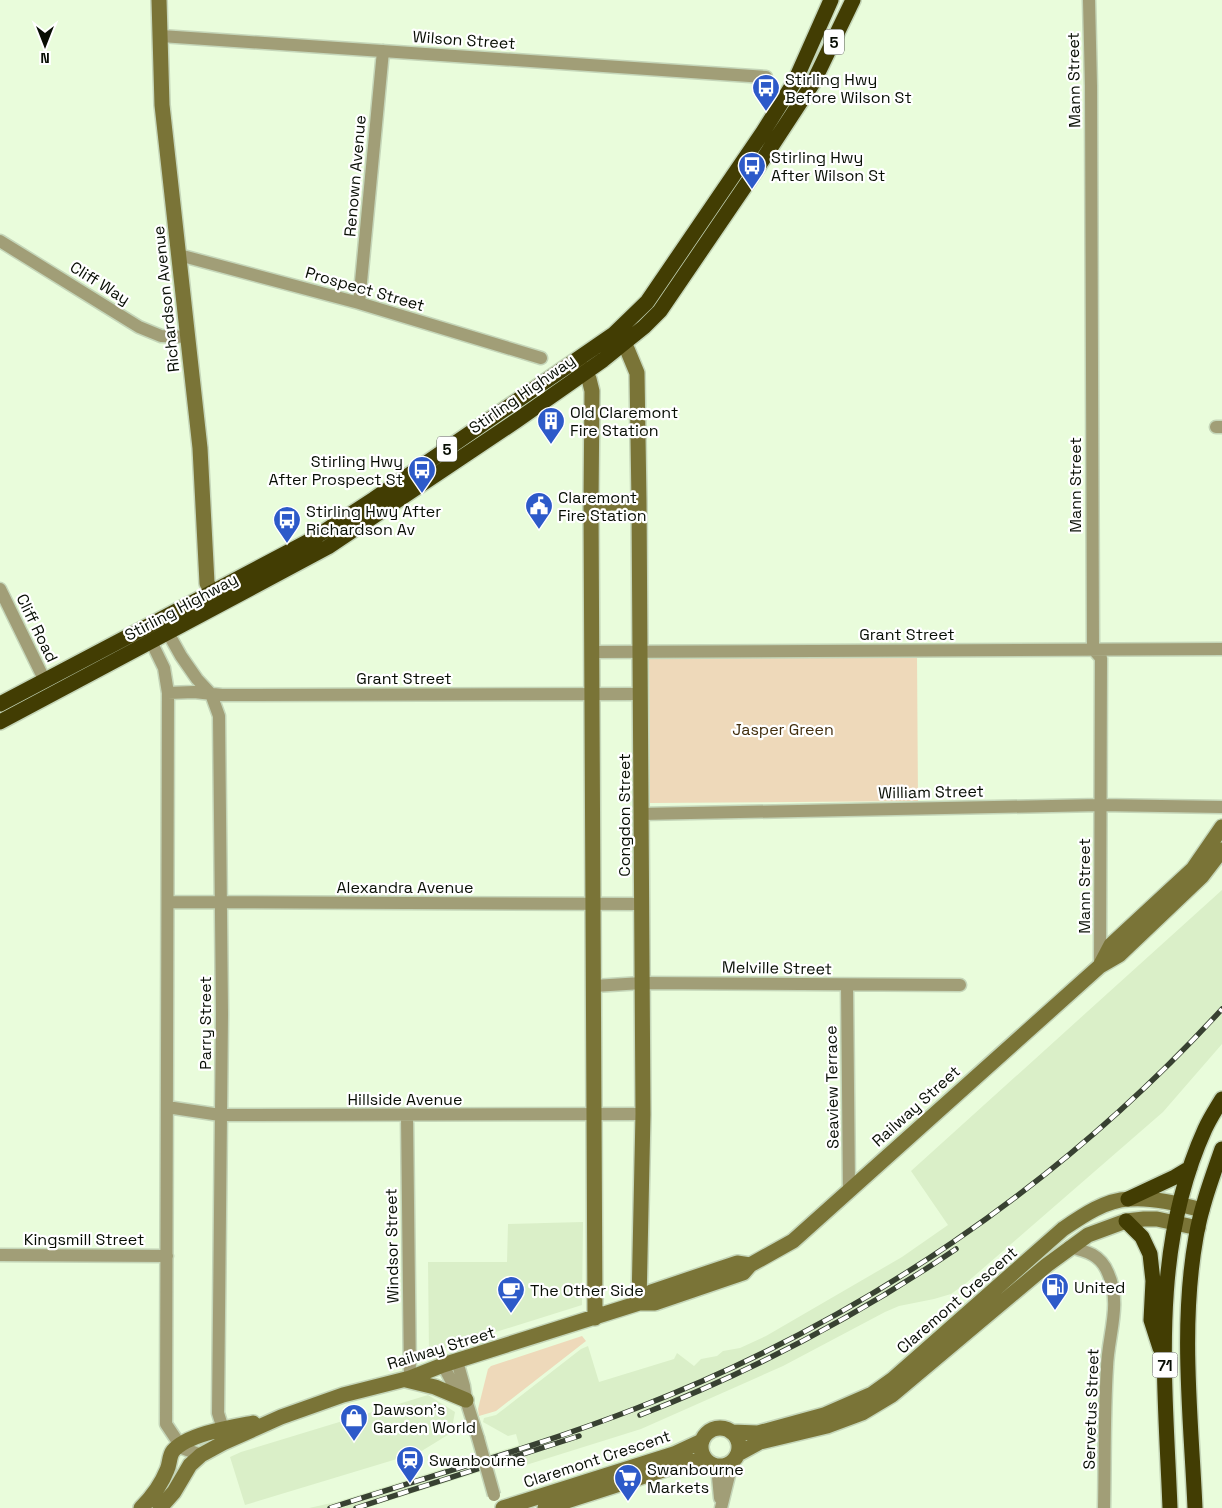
<svg xmlns="http://www.w3.org/2000/svg" width="1222" height="1508" viewBox="0 0 1222 1508" font-family="'Space Grotesk',sans-serif">
	<style>
		.built { fill: #daefc8 }
		.green { fill: #eed9ba }
		.lines { fill: none; stroke-linecap: round; stroke-linejoin: round }
		.street-casing { stroke: #c5d6b9; stroke-width: 15 }
		.secondary-casing { stroke: #c5d6b9; stroke-width: 18 }
		.highway-casing { stroke: #c5d6b9; stroke-width: 18 }
		.street { stroke: #a19e77; stroke-width: 12 }
		.secondary { stroke: #7a7437; stroke-width: 15 }
		.highway { stroke: #423d03; stroke-width: 15 }
		.rail-casing { stroke: #384132; stroke-width: 5.5 }
		.rail { stroke: #fff; stroke-width: 4; stroke-dasharray: 11; stroke-linecap: butt }
		.street-bridge-casing { stroke: #c5d6b9; stroke-width: 15; stroke-linecap: butt }
		.street-bridge { stroke: #a19e77; stroke-width: 12 }
		.labels { text-anchor: middle; dominant-baseline: central; stroke-width: 4.5; stroke-linejoin: round; paint-order: stroke }
		.shield { fill: #fff; stroke: #52564f; stroke-width: 1 }
		.shield-label { font-size: 15px; font-weight: bold; fill: #080e04 }
		.street-label { font-size: 16px; fill: #080e04; stroke: #fff }
		.poi-label { font-size: 16px; fill: #080e04; stroke: #fff; text-anchor: start }
		.park-label { font-size: 16px; fill: #422e0d; stroke: #fff }
	</style>
	<rect width="100%" height="100%" fill="#e9fcdb"/>
	<path class="built" d="M1222 890V1044L1163 1112 965 1284 951 1294 934 1299 899 1306 885 1312 783 1366 641 1429 526 1465 524 1458 366 1508H309L336 1502 519 1445 516 1434 508 1436 483 1422 484 1418 496 1415 581 1349 588 1346 599 1382 674 1359 677 1353 694 1366 701 1359 717 1356 723 1351 740 1348 766 1336 902 1257 948 1225 911 1171Z
		M583 1222 582 1305 429 1353 428 1262H507L508 1224Z
		M428 1395 455 1412 451 1433 420 1452 245 1505 230 1457 241 1452Z"/>
	<path class="green" d="M917 655 918 801 650 803 649 656Z
		M582 1336 586 1341 496 1411 479 1416 478 1409 488 1369 491 1366Z"/>
	<g class="lines">
		<defs>
			<path id="street" d="M1089 0 1091 86 1093 649 1101 658 1100 964
				M161 36 766 77
				M0 241 139 327 161 336 188 337
				M179 255 359 303 541 358
				M359 303 383 51
				M1216 427H1222
				M0 589 45 681
				M163 624 181 656 197 679 211 694 219 716 222 1014 218 1413 223 1429V1439
				M147 633 164 668 168 693 166 1424 182 1448 201 1455
				M593 652 1222 649
				M168 693 194 692 222 695 640 694
				M641 814 1100 805 1222 807
				M168 902 642 904
				M847 985 849 1189
				M594 986 642 983 960 985
				M167 1107 220 1115 643 1114
				M407 1115 410 1378
				M1069 1247C1087 1251 1101 1255 1108 1273 1122 1304 1108 1335 1107 1367 1104 1414 1105 1461 1104 1508
				M0 1255 167 1256
				M457 1361 464 1386 466 1400 478 1438
				M443 1365 456 1390 462 1396
				M717 1466 720 1498
				M721 1508 732 1463"/>
			<path id="secondary" d="M159 0 162 105 200 448 207 583 212 592
				M615 335 627 349 637 373 639 502 643 1114 639 1303
				M577 360 589 379 592 391 591 504 595 1318
				M591 504 639 502
				M1100 966 1111 945 1193 869 1222 827
				M639 1303 651 1292 737 1263 750 1265
				M406 1380 435 1387 466 1400
				M701 1447a19 19 0 1 1 38 0a19 19 0 1 1-38 0Z
				M731 1432 758 1433 824 1415 872 1394 893 1379 1063 1229C1082 1216 1105 1200 1129 1199 1153 1197 1179 1204 1202 1210
				M738 1454 760 1442 827 1426 862 1413 892 1395 1047 1265 1088 1235 1126 1221 1144 1219H1157L1198 1228
				M141 1508C153 1496 161 1485 167 1470 170 1464 169 1456 173 1451 187 1434 232 1427 253 1423
				M160 1508 174 1492 190 1465 201 1455 223 1443 281 1417 343 1395 410 1378 443 1365 639 1303H655L743 1273 750 1265 793 1241 1100 966 1119 955 1202 876 1222 850
				M503 1508 674 1454 702 1441
				M545 1508 691 1461 709 1463"/>
			<path id="highway" d="M0 704 311 540 374 499 614 334 647 302 763 132 795 81 831 0
				M0 722 328 547 516 421 603 360 644 327 660 311 754 173 813 83 853 0
				M1128 1199 1175 1177 1190 1168
				M1126 1221 1142 1237 1150 1254 1153 1281 1151 1320 1160 1348
				M1170 1508C1165 1379 1150 1250 1205 1129 1210 1118 1216 1109 1222 1099
				M1195 1508C1191 1418 1180 1326 1196 1237 1201 1207 1212 1178 1222 1149"/>
		</defs>
		<use href="#street" class="street-casing"/>
		<use href="#secondary" class="secondary-casing"/>
		<use href="#highway" class="highway-casing"/>
		<use href="#street" class="street"/>
		<use href="#secondary" class="secondary"/>
		<use href="#highway" class="highway"/>
		<defs>
			<path id="rail" d="M640 1415C751 1372 857 1316 956 1249
				M330 1508C432 1475 537 1447 637 1408 860 1322 1061 1185 1222 1009
				M356 1508 579 1436"/>
		</defs>
		<use href="#rail" class="rail-casing"/>
		<use href="#rail" class="rail"/>
		<defs>
			<path id="street-bridge" d="M478 1438 494 1495"/>
		</defs>
		<use href="#street-bridge" class="street-bridge-casing"/>
		<use href="#street-bridge" class="street-bridge"/>
	</g>
	<defs>
		<symbol id="bus-pin" viewBox="-11 -11 22 30"><path d="M0 17L-7.5 6A9.5 9.5 0 1 1 7.5 6Z" fill="#2d5ac9" stroke="#fff"/><path d="M-5-6H5V4H4V6H2V4H-2V6H-4V4H-5ZM-3.5-4V0h7V-4ZM-3.5 1.2v1.5H-2V1.2ZM2 1.2v1.5H3.5V1.2Z" fill="#fff"/></symbol>
		<symbol id="building-pin" viewBox="-11 -11 22 30"><path d="M0 17L-7.5 6A9.5 9.5 0 1 1 7.5 6Z" fill="#2d5ac9" stroke="#fff"/><path d="M-4-6H4V6H1V3H-1V6H-4ZM-2.5-4.3h1.7v1.8h-1.7ZM.8-4.3h1.7v1.8H.8ZM-2.5-1h1.7V.8h-1.7ZM.8-1h1.7V.8H.8Z" fill="#fff"/></symbol>
		<symbol id="civic-pin" viewBox="-11 -11 22 30"><path d="M0 17L-7.5 6A9.5 9.5 0 1 1 7.5 6Z" fill="#2d5ac9" stroke="#fff"/><path d="M-.6-6.5H3V-4.5H.6V-3L4-1V1h2V6H-6V1h2V-1L-.6-3ZM-1.2 2.5V6h2.4V2.5Z" fill="#fff"/></symbol>
		<symbol id="fuel-pin" viewBox="-11 -11 22 30"><path d="M0 17L-7.5 6A9.5 9.5 0 1 1 7.5 6Z" fill="#2d5ac9" stroke="#fff"/><path d="M-5.5-6h7V0h2V4h1.3V-2.5L3-4.5l.8-.8L6-3V5H2.5V1h-1V6h-7ZM-4.2-4.7v3.2H.2V-4.7Z" fill="#fff"/></symbol>
		<symbol id="cafe-pin" viewBox="-11 -11 22 30"><path d="M0 17L-7.5 6A9.5 9.5 0 1 1 7.5 6Z" fill="#2d5ac9" stroke="#fff"/><path d="M-5.5-4.5H6V0H3Q3 3.5 0 3.5H-2.5Q-5.5 3.5-5.5 0ZM3-3.2v2h1.7v-2ZM-6 4.5H4V6H-6Z" fill="#fff"/></symbol>
		<symbol id="shop-pin" viewBox="-11 -11 22 30"><path d="M0 17L-7.5 6A9.5 9.5 0 1 1 7.5 6Z" fill="#2d5ac9" stroke="#fff"/><path d="M-5-2.5h2.3a2.7 3.5 0 0 1 5.4 0H5L5.5 6h-11ZM-1.5-2.5h3a1.5 2.3 0 0 0-3 0Z" fill="#fff"/></symbol>
		<symbol id="station-pin" viewBox="-11 -11 22 30"><path d="M0 17L-7.5 6A9.5 9.5 0 1 1 7.5 6Z" fill="#2d5ac9" stroke="#fff"/><path d="M-3-6H3Q5-6 5-4V2Q5 4 3 4L4.5 6H3L1.5 4h-3L-3 6H-4.5L-3 4Q-5 4-5 2V-4Q-5-6-3-6ZM-3.5-4v3h7v-3ZM-3.5 1v1.5H-2V1ZM2 1v1.5H3.5V1Z" fill="#fff"/></symbol>
		<symbol id="supermarket-pin" viewBox="-11 -11 22 30"><path d="M0 17L-7.5 6A9.5 9.5 0 1 1 7.5 6Z" fill="#2d5ac9" stroke="#fff"/><path d="M-6-5.5h2.5l.6 2H6L4.5 2H-2.5L-4.4-4H-6ZM-1.5 3.2a1.3 1.3 0 1 0 .1 0ZM3 3.2a1.3 1.3 0 1 0 .1 0Z" fill="#fff"/></symbol>
	</defs>
	<g fill-rule="evenodd">
		<use href="#bus-pin" x="750" y="72" width="32" height="43"/>
		<use href="#bus-pin" x="736" y="150" width="32" height="43"/>
		<use href="#building-pin" x="535" y="405" width="32" height="43"/>
		<use href="#bus-pin" x="406" y="454" width="32" height="43"/>
		<use href="#civic-pin" x="523" y="490" width="32" height="43"/>
		<use href="#bus-pin" x="271" y="504" width="32" height="43"/>
		<use href="#fuel-pin" x="1039" y="1271" width="32" height="43"/>
		<use href="#cafe-pin" x="495" y="1274" width="32" height="43"/>
		<use href="#shop-pin" x="338" y="1402" width="32" height="43"/>
		<use href="#station-pin" x="394" y="1444" width="32" height="43"/>
		<use href="#supermarket-pin" x="612" y="1462" width="32" height="43"/>
	</g>
	<g class="labels">
		<g class="shield">
			<rect x="824" y="29.5" width="20" height="25" rx="4"/>
			<rect x="437" y="436.5" width="20" height="25" rx="4"/>
			<rect x="1152.5" y="1352.5" width="25" height="25" rx="4"/>
		</g>
		<g class="shield-label">
			<text x="834" y="42">5</text>
			<text x="447" y="449">5</text>
			<text x="1165" y="1365">71</text>
		</g>
		<g class="street-label">
			<text transform="translate(464 40) rotate(4)">Wilson Street</text>
			<text transform="translate(1074 80) rotate(-91)">Mann Street</text>
			<text transform="translate(355 176) rotate(-85)">Renown Avenue</text>
			<text transform="translate(100 283) rotate(32)">Cliff Way</text>
			<text transform="translate(365 289) rotate(16)">Prospect Street</text>
			<text transform="translate(166 299) rotate(-96)">Richardson Avenue</text>
			<text transform="translate(522 394) rotate(-35)">Stirling Highway</text>
			<text transform="translate(1075 485) rotate(-90)">Mann Street</text>
			<text transform="translate(181 607) rotate(-28)">Stirling Highway</text>
			<text transform="translate(37 628) rotate(64)">Cliff Road</text>
			<text x="907" y="634">Grant Street</text>
			<text x="404" y="678">Grant Street</text>
			<text transform="translate(931 792) rotate(-1)">William Street</text>
			<text transform="translate(624 815) rotate(-90)">Congdon Street</text>
			<text transform="translate(1084 886) rotate(-90)">Mann Street</text>
			<text x="405" y="887">Alexandra Avenue</text>
			<text transform="translate(777 968) rotate(1)">Melville Street</text>
			<text transform="translate(205 1023) rotate(-90)">Parry Street</text>
			<text transform="translate(832 1087) rotate(-91)">Seaview Terrace</text>
			<text x="405" y="1099">Hillside Avenue</text>
			<text transform="translate(916 1106) rotate(-42)">Railway Street</text>
			<text x="84" y="1239">Kingsmill Street</text>
			<text transform="translate(392 1246) rotate(-91)">Windsor Street</text>
			<text transform="translate(957 1300) rotate(-41)">Claremont Crescent</text>
			<text transform="translate(441 1348) rotate(-17)">Railway Street</text>
			<text transform="translate(1091 1409) rotate(-88)">Servetus Street</text>
			<text transform="translate(597 1459) rotate(-18)">Claremont Crescent</text>
		</g>
		<g class="poi-label">
			<text x="785" y="79">Stirling Hwy<tspan x="785" dy="18">Before Wilson St</tspan></text>
			<text x="771" y="157">Stirling Hwy<tspan x="771" dy="18">After Wilson St</tspan></text>
			<text x="570" y="412">Old Claremont<tspan x="570" dy="18">Fire Station</tspan></text>
			<text x="403" y="461" text-anchor="end">Stirling Hwy<tspan x="403" dy="18">After Prospect St</tspan></text>
			<text x="558" y="497">Claremont<tspan x="558" dy="18">Fire Station</tspan></text>
			<text x="306" y="511">Stirling Hwy After<tspan x="306" dy="18">Richardson Av</tspan></text>
			<text x="1074" y="1287">United</text>
			<text x="530" y="1290">The Other Side</text>
			<text x="373" y="1409">Dawson's<tspan x="373" dy="18">Garden World</tspan></text>
			<text x="429" y="1460">Swanbourne</text>
			<text x="647" y="1469">Swanbourne<tspan x="647" dy="18">Markets</tspan></text>
		</g>
		<g class="park-label">
			<text x="783" y="729">Jasper Green</text>
		</g>
	</g>
	<g transform="translate(45 45) rotate(180)" stroke="#ffffff" stroke-width="4" paint-order="stroke">
	<path d="M0-4L9 19L0 12L-9 19Z" fill="#080e04"/>
	<text y="-8" font-size="14" font-weight="bold" text-anchor="middle" fill="#080e04">N</text>
	</g>
</svg>
